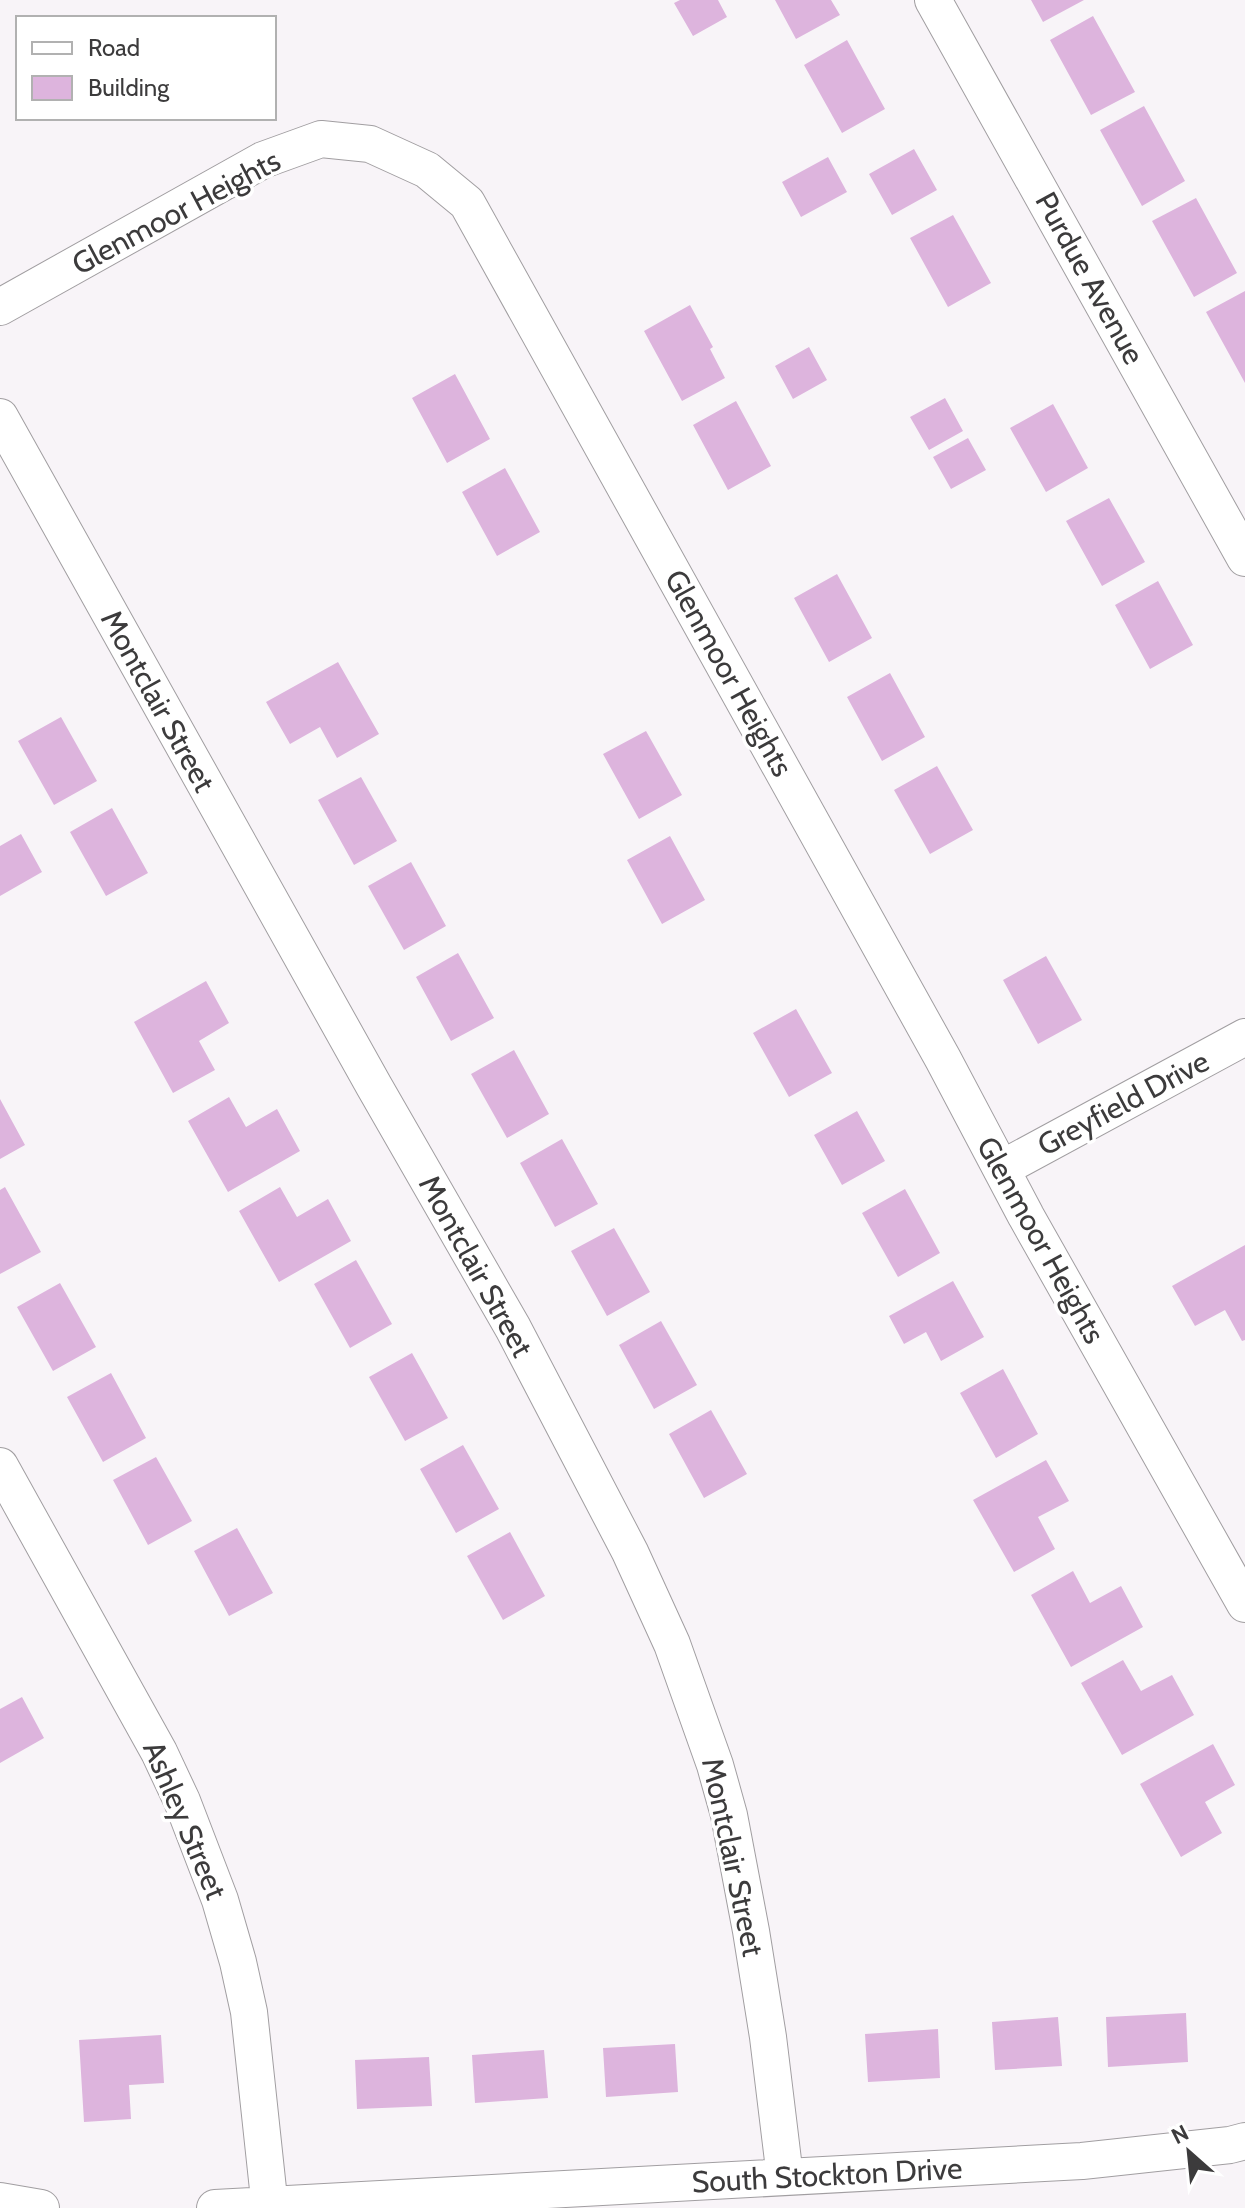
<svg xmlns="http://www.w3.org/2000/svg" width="1245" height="2208" viewBox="0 0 1245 2208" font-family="Cabin,sans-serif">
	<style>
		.building { fill: #ddb4dd }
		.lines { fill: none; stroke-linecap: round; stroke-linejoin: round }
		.minor-casing { stroke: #a19ea1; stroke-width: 38 }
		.minor { stroke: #fff; stroke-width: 36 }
		.labels { text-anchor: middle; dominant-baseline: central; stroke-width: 7; stroke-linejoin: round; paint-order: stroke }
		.street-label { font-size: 30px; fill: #3c3b3c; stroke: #fff }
	</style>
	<rect width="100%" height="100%" fill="#f8f4f8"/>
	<path class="building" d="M680 0H718L727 17 693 36 674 3Z
		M775 0H831L840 15 796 39Z
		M1031 0H1084L1043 22Z
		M1093 16 1135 92 1091 115 1050 40Z
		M847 40 885 109 842 133 804 65Z
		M1144 106 1185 181 1142 206 1100 130Z
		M914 149 937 190 892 215 869 174Z
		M828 157 847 192 801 217 782 182Z
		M1196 198 1237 273 1194 297 1152 221Z
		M953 215 991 283 948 307 910 238Z
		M1245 291V383L1206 312Z
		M690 305 713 347 710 349 725 378 682 401 644 331Z
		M809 347 827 380 793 399 775 366Z
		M455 374 490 439 447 463 412 398Z
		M945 398 963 431 929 450 910 417Z
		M736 401 771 466 728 490 693 425Z
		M1053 404 1088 468 1046 492 1010 428Z
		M968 438 986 470 951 489 933 457Z
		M505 468 540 532 497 556 462 492Z
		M1109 498 1145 562 1102 586 1066 521Z
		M837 574 872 638 829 662 794 598Z
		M1158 581 1193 645 1150 669 1115 605Z
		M338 662 379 734 337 758 320 727 290 744 266 702Z
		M890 673 925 737 882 761 847 697Z
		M61 717 97 781 54 805 18 741Z
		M646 731 682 795 639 819 603 754Z
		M937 766 973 830 930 854 894 790Z
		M361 777 397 841 354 865 318 800Z
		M112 808 148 873 106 896 70 832Z
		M21 834 42 872 0 896V846Z
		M670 836 705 900 662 924 627 860Z
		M411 862 446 926 404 950 368 886Z
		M458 953 494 1018 451 1041 416 977Z
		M1046 956 1082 1020 1038 1044 1003 980Z
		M206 981 229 1023 199 1041 215 1070 173 1093 134 1022Z
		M796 1009 832 1073 789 1097 753 1033Z
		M514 1050 549 1114 507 1138 471 1074Z
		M229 1097 246 1127 277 1109 300 1151 228 1192 188 1121Z
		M0 1099 25 1145 0 1159Z
		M857 1111 885 1161 842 1185 814 1135Z
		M562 1139 598 1204 555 1227 520 1163Z
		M5 1187 41 1252 0 1274V1190Z
		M280 1187 297 1217 328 1199 351 1241 279 1282 239 1211Z
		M905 1189 940 1253 898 1277 862 1213Z
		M614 1228 650 1292 607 1316 571 1251Z
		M1245 1245V1340L1242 1341 1225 1310 1195 1326 1172 1286Z
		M356 1260 392 1324 350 1348 314 1284Z
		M953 1281 984 1337 941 1361 926 1332 904 1344 889 1316Z
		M60 1283 96 1347 53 1371 17 1307Z
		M661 1321 697 1385 654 1409 619 1345Z
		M412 1353 448 1418 405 1441 369 1377Z
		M1003 1369 1038 1434 996 1458 960 1393Z
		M111 1373 146 1438 103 1462 67 1397Z
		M711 1410 747 1474 704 1498 669 1434Z
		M463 1445 499 1509 456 1533 420 1469Z
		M156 1457 192 1521 148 1545 113 1480Z
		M1046 1460 1069 1501 1038 1517 1055 1549 1014 1572 973 1500Z
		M237 1528 273 1593 229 1616 194 1551Z
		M510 1532 545 1596 503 1620 467 1556Z
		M1073 1571 1090 1603 1121 1586 1143 1627 1071 1667 1031 1595Z
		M1123 1660 1141 1691 1172 1675 1194 1715 1122 1755 1081 1683Z
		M22 1697 44 1738 0 1763V1709Z
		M1213 1744 1235 1785 1205 1802 1222 1833 1181 1857 1140 1784Z
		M1186 2013 1188 2062 1108 2067 1106 2017Z
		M1058 2017 1062 2066 995 2070 992 2022Z
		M938 2029 940 2078 868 2082 865 2034Z
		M161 2035 164 2083 129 2085 131 2119 84 2122 79 2040Z
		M675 2044 678 2092 606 2097 603 2048Z
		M544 2050 548 2098 475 2103 472 2055Z
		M429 2057 432 2106 357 2109 355 2060Z"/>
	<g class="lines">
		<defs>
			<path id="minor" d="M933 0 1245 558
				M0 307 263 160 321 139 370 144 427 170 467 203 943 1059 1026 1216 1245 1604
				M0 417 374 1086 513 1328 630 1552 672 1644 715 1765 729 1815 751 1931 768 2037 785 2177
				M1001 1169 1245 1037
				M0 1466 159 1752 182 1801 220 1900 238 1962 249 2012 270 2208
				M0 2201 41 2208
				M215 2208 1082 2161 1230 2145 1245 2141"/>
		</defs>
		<use href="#minor" class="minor-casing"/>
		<use href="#minor" class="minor"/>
	</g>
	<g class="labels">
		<g class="street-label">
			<text transform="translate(176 212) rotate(-28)">Glenmoor Heights</text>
			<text transform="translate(1090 278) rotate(61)">Purdue Avenue</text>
			<text transform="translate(729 673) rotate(61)">Glenmoor Heights</text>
			<text transform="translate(158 701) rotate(61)">Montclair Street</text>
			<text transform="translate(1123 1103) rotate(-28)">Greyfield Drive</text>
			<text transform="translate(1041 1240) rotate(61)">Glenmoor Heights</text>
			<text transform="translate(476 1266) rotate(61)">Montclair Street</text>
			<text transform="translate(185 1820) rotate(67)">Ashley Street</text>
			<text transform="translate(733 1857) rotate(78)">Montclair Street</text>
			<text transform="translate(827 2175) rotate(-3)">South Stockton Drive</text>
		</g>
	</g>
	<rect x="16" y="16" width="260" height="104" fill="#ffffff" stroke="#b1b1b1" stroke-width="2"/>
	<rect x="32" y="42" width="40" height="12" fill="#ffffff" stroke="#b1b1b1" stroke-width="2"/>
	<text x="88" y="56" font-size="24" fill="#3c3b3c">Road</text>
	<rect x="32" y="76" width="40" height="24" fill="#ddb4dd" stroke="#b1b1b1" stroke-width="2"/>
	<text x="88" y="96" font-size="24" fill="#3c3b3c">Building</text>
	<g transform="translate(1189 2152) rotate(333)" stroke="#ffffff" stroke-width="6" paint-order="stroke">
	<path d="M0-6L14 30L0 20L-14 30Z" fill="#3c3b3c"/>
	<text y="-12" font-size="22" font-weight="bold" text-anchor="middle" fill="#3c3b3c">N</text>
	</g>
</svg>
